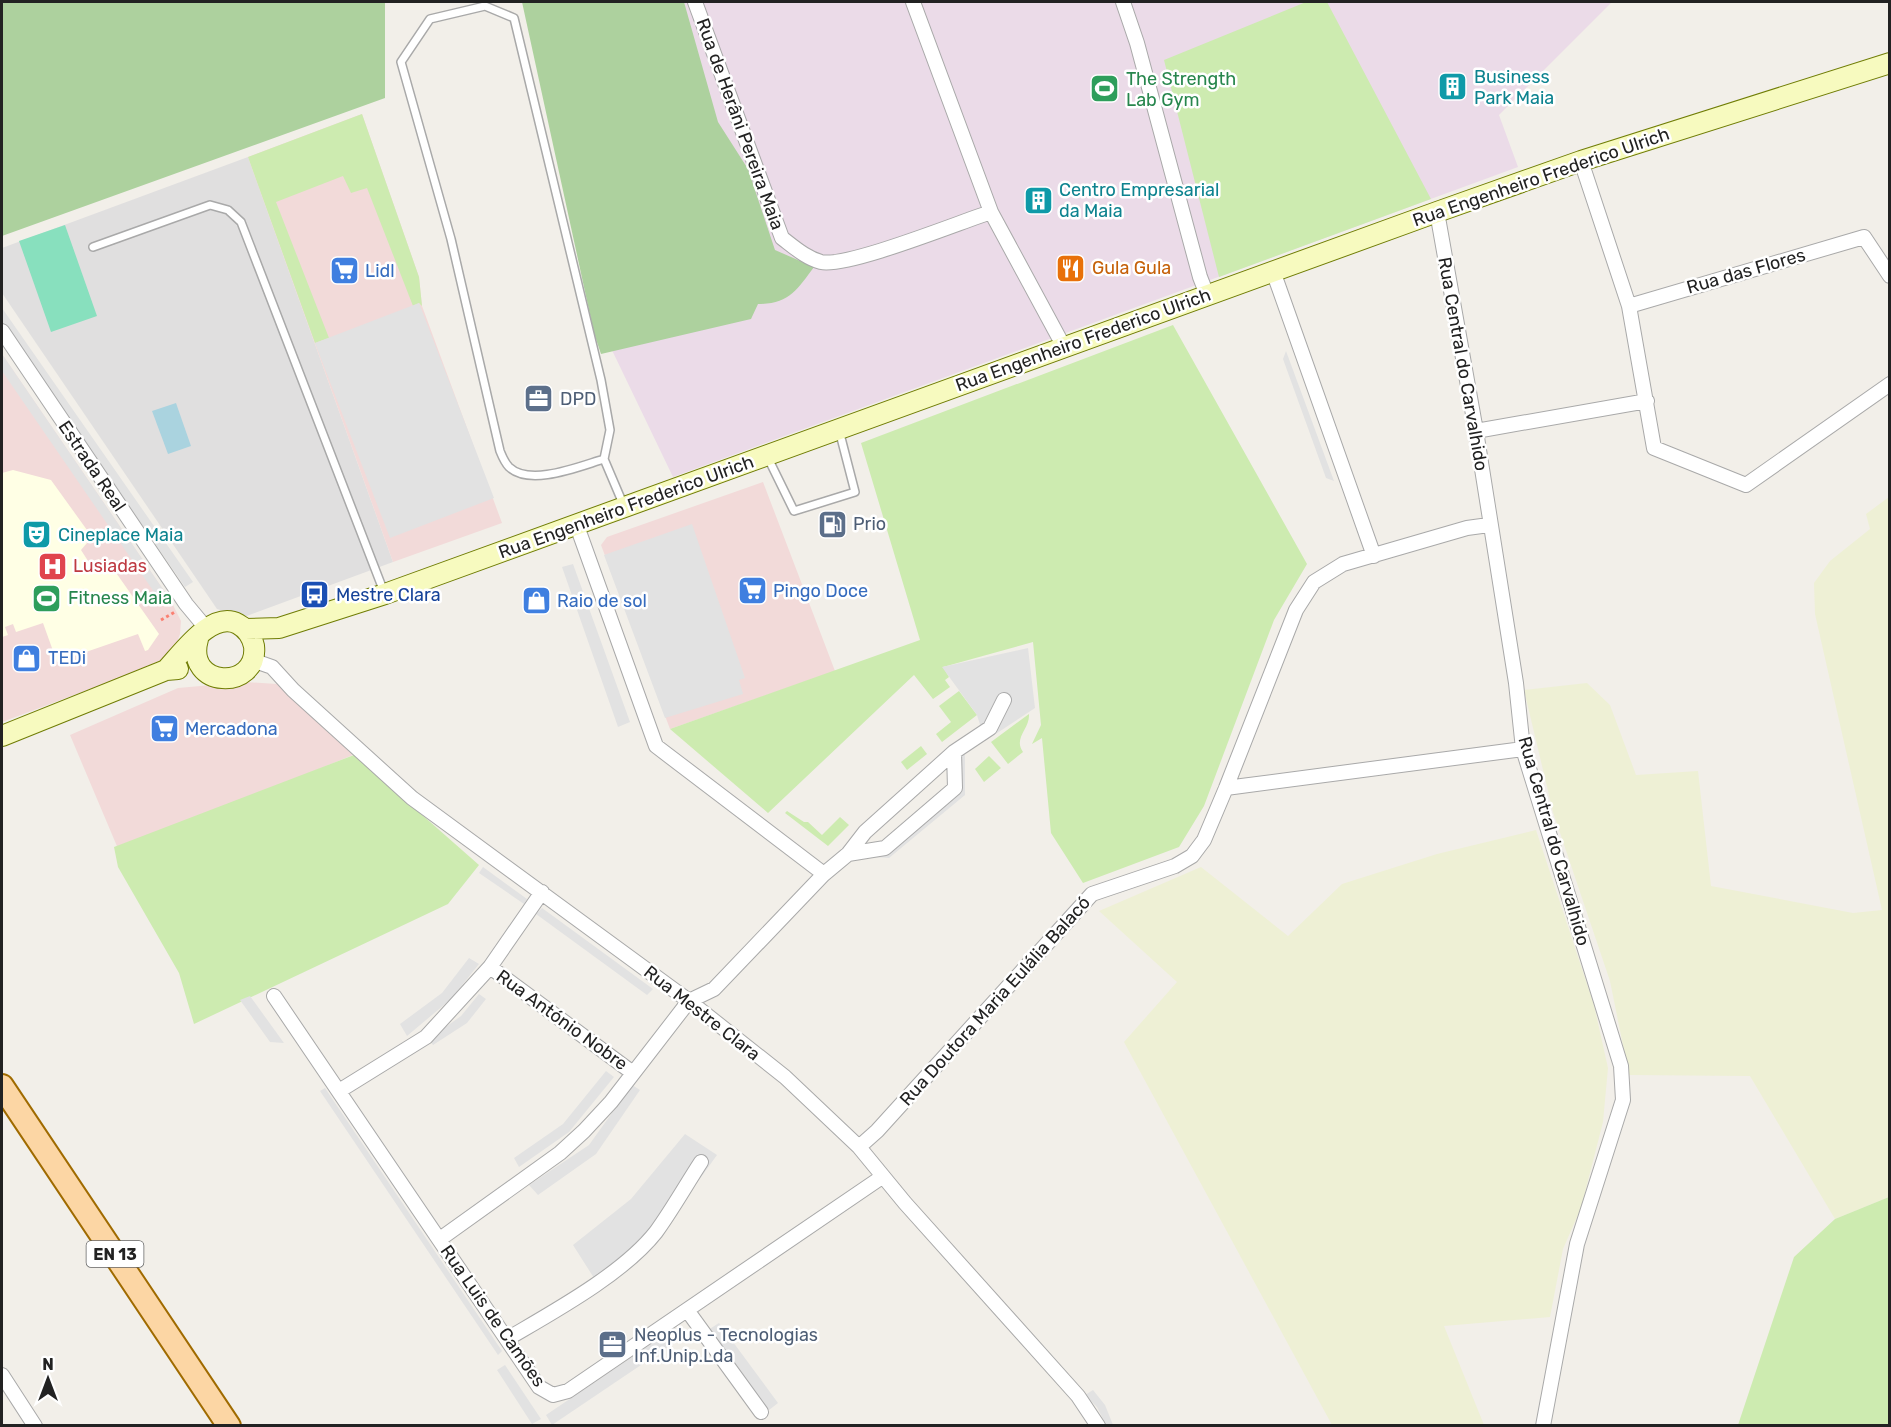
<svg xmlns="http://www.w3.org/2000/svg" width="1891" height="1427" viewBox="0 0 1891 1427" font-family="Rubik,sans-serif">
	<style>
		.residential { fill: #e0dfdf }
		.commercial { fill: #f2dad9 }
		.industrial { fill: #ebdbe8 }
		.education { fill: #ffffe5 }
		.farmland { fill: #eef0d5 }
		.grass { fill: #cdebb0 }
		.forest { fill: #add19e }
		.pitch { fill: #88e0be }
		.parking { fill: #e2e2e2 }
		.water { fill: #aad3df }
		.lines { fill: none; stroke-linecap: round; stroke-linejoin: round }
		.lane-casing { stroke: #a9a9a9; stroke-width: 10 }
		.street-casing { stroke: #a9a9a9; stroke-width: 16 }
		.secondary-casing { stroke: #707d05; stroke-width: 22 }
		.primary-casing { stroke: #a06b00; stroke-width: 26 }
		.path { stroke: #fa8072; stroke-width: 3; stroke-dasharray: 3 3; stroke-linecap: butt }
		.lane { stroke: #fff; stroke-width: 7 }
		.street { stroke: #fff; stroke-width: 14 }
		.secondary { stroke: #f7fabf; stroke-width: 20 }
		.primary { stroke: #fcd6a4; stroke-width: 22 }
		.labels { text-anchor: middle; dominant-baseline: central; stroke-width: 5; stroke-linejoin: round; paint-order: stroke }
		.shield { fill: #fff; stroke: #646464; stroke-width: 1.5 }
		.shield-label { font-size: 16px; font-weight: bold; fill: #222 }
		.culture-label { font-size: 18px; fill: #0d838f; stroke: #fff; text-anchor: start }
		.leisure-label { font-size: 18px; fill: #27864d; stroke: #fff; text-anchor: start }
		.street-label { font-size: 18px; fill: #222; stroke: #fff }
		.food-label { font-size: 18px; fill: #c56008; stroke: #fff; text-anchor: start }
		.shop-label { font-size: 18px; fill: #366cbe; stroke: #fff; text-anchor: start }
		.service-label { font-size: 18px; fill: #4e5e75; stroke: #fff; text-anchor: start }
		.health-label { font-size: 18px; fill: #be3a42; stroke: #fff; text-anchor: start }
		.transit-label { font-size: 18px; fill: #164399; stroke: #fff; text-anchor: start }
	</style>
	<rect width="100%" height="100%" fill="#f2efe9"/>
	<path class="residential" d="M248 157 393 562 244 617 217 609 2 293V248Z"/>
	<path class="commercial" d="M362 114 419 277 422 306 502 523 393 562 248 157Z
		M2 354 171 601 181 621 180 634 173 653 157 664 2 722Z
		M763 482 835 671 670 729 601 545 607 537Z
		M246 682 277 684 353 755 119 851 70 735 178 688Z"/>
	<path class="industrial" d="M525 2H1612L1499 115 1518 167 673 477 610 346Z"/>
	<path class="education" d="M13 470 51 480 87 530 81 534 87 543 81 550 90 564 99 559 106 570 112 567 159 634 148 650 145 651 138 634 57 662 43 623 16 632 13 624 5 627 8 635 2 637V473Z"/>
	<path class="farmland" d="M1889 497V1197L1835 1219 1750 1076 1629 1075 1610 981 1553 812 1524 690 1587 683 1610 705 1636 775 1698 771 1711 886 1853 913 1882 910 1815 614 1814 583 1830 561 1870 529 1866 514Z
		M1536 830 1594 1005 1608 1068 1603 1122 1581 1208 1563 1249 1550 1317 1444 1326 1484 1425H1332L1124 1042 1177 982 1099 911 1201 867 1288 936 1342 884 1437 854Z"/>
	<path class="grass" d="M1306 2H1327L1431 199 1219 277 1164 60Z
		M362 114 419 277 422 306 419 303 413 306 367 188 351 193 343 176 276 202 329 338 315 343 248 157Z
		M1173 325 1307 564 1274 620 1204 806 1179 847 1083 883 1051 833 1042 738 1032 744 1041 725 1033 642 943 667 949 677 945 680 950 687 933 699 914 675 768 813 670 729 920 640 861 443Z
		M959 691 977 715 942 742 936 734 951 722 939 706Z
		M1029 714C1030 729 1013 738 1023 752L1008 764 991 742Z
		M921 746 927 754 907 770 901 762Z
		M354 755 479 865 448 904 194 1024 179 973 118 867 114 847Z
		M989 756 1001 768 984 782 975 769Z
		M787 811 804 822H808L822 835 840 817 849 825 828 846 785 813Z
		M1889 1197V1425H1738L1794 1257 1835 1219Z"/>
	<path class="forest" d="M2 2H385V98L2 236Z
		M522 2H684L718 122 748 169 775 250 814 267C797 290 789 304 758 304L751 319 601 354 594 333Z"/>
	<path class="pitch" d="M65 225 97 316 51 332 19 241Z"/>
	<path class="parking" d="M419 303 494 498 390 538 315 343Z
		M2 308 193 582 185 587 2 322Z
		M1286 351 1334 481 1326 478 1283 359Z
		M2 354 171 601 163 605 2 371Z
		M692 524 745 678 739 680 743 694 665 718 604 555Z
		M573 564 630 722 618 727 562 567Z
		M1028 648 1035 708 985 741 977 715 942 667Z
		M957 755H965V795L889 858 857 856 884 852 957 792Z
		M483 867 527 899 524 904 479 873Z
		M542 908 653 989 647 995 536 914Z
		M469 958 479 964 451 999 407 1036 400 1024 442 993Z
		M479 994 486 999 467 1023 433 1045 429 1039 461 1016Z
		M250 996 284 1043 270 1042 240 1000Z
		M606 1071 614 1077 569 1132 519 1167 514 1158 563 1124Z
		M632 1085 640 1090 596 1154 538 1195 529 1185 589 1145Z
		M325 1088 502 1351 498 1355 320 1091Z
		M685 1134 717 1155 653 1244 594 1278 573 1245 631 1199Z
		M719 1323 778 1403 769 1410 708 1330Z
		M675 1328 681 1338 552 1425 546 1415Z
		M505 1365 541 1419 532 1424 497 1370Z
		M1093 1390 1105 1405 1113 1425H1106L1097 1407 1085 1395Z"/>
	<path class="water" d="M176 403 191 446 168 454 152 411Z"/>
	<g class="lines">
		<defs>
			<path id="lane" d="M93 247 210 205 228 210 241 222 384 592
				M767 456 794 511 855 492 839 430
				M604 459C580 466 530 487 509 467 505 463 502 456 500 451L451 239 401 62 430 19 485 6 514 18 601 380 610 430 604 459 624 506"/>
			<path id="street" d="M695 2 782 238C794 247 806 258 821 262 847 268 960 222 991 212
				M913 2 991 212 1064 347
				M1123 2 1137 43 1200 277 1207 295
				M1581 161 1629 306 1654 448 1746 485 1890 384
				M1437 212 1476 431 1516 683 1523 749 1621 1066 1623 1100 1577 1244 1543 1426
				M1273 271 1374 556
				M1629 306 1864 237 1890 276
				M2 331 186 604 206 628
				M1476 431 1647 401
				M577 526 656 746 824 874
				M252 660 272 667 293 690 412 798 689 1001 785 1077 859 1147 905 1203 1078 1396 1098 1426
				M1226 788 1523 749
				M848 854 885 848 955 788 954 752
				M490 967 633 1073
				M274 996 539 1387 553 1395 568 1391 882 1177
				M339 1091 426 1037 490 967 542 892
				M859 1147 877 1131 1092 894 1175 866 1192 856 1204 840 1226 788 1296 610 1314 582 1343 564 1467 528 1489 525
				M440 1239 560 1153 584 1131 611 1102 689 1001 714 989 824 874 848 854 865 832 954 752 990 728 1004 700
				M687 1310 761 1412
				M507 1339C553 1312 623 1274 656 1232 672 1210 686 1185 701 1162
				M2 1375 35 1426"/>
			<path id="secondary" d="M245 629 279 628 385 594 1437 212 1581 161 1890 63
				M166 670C183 652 212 610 238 624 247 629 252 637 254 646 259 691 184 689 198 639
				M2 736 166 670 178 669"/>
			<path id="primary" d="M2 1086 229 1426"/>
		</defs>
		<use href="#lane" class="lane-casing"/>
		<use href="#street" class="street-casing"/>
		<use href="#secondary" class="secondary-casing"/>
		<use href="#primary" class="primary-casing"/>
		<path class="path" d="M161 620 175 612"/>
		<use href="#lane" class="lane"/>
		<use href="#street" class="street"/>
		<use href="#secondary" class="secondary"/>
		<use href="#primary" class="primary"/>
	</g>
	<defs>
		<symbol id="building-square" viewBox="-11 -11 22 22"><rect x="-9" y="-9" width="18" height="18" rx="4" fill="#0f9aa8" stroke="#fff"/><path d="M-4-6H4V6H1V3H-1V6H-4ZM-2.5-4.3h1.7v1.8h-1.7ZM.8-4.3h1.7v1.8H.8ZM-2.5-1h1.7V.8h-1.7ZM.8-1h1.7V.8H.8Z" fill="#fff"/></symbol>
		<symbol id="stadium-square" viewBox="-11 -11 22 22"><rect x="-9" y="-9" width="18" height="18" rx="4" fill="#2e9e5b" stroke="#fff"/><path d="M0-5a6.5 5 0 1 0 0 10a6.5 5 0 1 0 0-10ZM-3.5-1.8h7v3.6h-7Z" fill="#fff"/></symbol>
		<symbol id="restaurant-square" viewBox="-11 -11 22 22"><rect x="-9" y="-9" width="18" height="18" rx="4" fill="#e8710a" stroke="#fff"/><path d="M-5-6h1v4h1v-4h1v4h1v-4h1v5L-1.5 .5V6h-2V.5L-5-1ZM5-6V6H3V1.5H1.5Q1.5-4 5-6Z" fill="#fff"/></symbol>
		<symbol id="supermarket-square" viewBox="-11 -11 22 22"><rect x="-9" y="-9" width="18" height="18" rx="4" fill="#3f7fe0" stroke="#fff"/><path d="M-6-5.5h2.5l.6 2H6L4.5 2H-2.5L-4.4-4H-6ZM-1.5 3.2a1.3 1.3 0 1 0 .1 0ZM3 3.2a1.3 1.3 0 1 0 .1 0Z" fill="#fff"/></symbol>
		<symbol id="office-square" viewBox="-11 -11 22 22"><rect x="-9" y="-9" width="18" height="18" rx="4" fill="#5c6f8a" stroke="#fff"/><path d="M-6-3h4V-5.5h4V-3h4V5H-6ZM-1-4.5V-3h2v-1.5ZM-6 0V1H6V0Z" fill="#fff"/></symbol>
		<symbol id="fuel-square" viewBox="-11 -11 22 22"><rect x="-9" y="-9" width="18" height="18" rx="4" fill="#5c6f8a" stroke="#fff"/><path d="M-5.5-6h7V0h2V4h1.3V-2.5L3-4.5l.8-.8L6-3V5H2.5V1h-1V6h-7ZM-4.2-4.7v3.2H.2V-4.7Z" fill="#fff"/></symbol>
		<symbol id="theatre-square" viewBox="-11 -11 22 22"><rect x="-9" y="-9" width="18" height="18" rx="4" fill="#0f9aa8" stroke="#fff"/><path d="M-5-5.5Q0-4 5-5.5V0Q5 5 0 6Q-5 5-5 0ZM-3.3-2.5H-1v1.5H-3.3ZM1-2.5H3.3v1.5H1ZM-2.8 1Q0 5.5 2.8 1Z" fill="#fff"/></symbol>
		<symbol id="hospital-square" viewBox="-11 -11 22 22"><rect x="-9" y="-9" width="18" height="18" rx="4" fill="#e0444e" stroke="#fff"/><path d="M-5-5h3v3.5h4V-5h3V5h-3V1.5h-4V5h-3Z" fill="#fff"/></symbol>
		<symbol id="bus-square" viewBox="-11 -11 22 22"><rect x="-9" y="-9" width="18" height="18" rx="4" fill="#1a4fb4" stroke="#fff"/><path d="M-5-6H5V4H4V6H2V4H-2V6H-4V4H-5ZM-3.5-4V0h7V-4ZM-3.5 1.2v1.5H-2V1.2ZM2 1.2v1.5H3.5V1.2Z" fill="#fff"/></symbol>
		<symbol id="shop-square" viewBox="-11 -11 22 22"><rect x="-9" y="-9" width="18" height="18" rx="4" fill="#3f7fe0" stroke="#fff"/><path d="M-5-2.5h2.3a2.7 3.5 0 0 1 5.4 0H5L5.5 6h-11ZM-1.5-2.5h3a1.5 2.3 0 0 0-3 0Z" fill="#fff"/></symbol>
	</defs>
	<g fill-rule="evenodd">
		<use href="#building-square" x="1436" y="70" width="33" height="33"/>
		<use href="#stadium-square" x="1088" y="72" width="33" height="33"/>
		<use href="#building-square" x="1022" y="184" width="33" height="33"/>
		<use href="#restaurant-square" x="1054" y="252" width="33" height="33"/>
		<use href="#supermarket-square" x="328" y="254" width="33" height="33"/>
		<use href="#office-square" x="522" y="382" width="33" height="33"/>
		<use href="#fuel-square" x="816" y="508" width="33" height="33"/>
		<use href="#theatre-square" x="20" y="518" width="33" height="33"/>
		<use href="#hospital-square" x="36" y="550" width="33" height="33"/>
		<use href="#supermarket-square" x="736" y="574" width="33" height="33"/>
		<use href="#bus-square" x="298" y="578" width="33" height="33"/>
		<use href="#stadium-square" x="30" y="582" width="33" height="33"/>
		<use href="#shop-square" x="520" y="584" width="33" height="33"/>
		<use href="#shop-square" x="10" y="642" width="33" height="33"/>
		<use href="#supermarket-square" x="148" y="712" width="33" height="33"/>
		<use href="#office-square" x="596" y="1328" width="33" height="33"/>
	</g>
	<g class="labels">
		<rect class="shield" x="86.5" y="1241" width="57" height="26" rx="4.5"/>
		<g class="shield-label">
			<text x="115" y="1254">EN 13</text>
		</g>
		<g class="culture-label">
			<text x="1474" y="77">Business<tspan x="1474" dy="21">Park Maia</tspan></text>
			<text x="1059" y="190">Centro Empresarial<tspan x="1059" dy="21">da Maia</tspan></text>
			<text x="58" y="535">Cineplace Maia</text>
		</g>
		<g class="leisure-label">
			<text x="1126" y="79">The Strength<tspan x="1126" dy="21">Lab Gym</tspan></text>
			<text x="68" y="598">Fitness Maia</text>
		</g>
		<g class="street-label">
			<text transform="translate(740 124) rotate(70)">Rua de Herâni Pereira Maia</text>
			<text transform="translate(1541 177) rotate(-19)">Rua Engenheiro Frederico Ulrich</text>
			<text transform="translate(1746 271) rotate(-16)">Rua das Flores</text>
			<text transform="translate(1083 340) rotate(-20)">Rua Engenheiro Frederico Ulrich</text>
			<text transform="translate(1463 364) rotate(80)">Rua Central do Carvalhido</text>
			<text transform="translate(92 466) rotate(56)">Estrada Real</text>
			<text transform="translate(626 507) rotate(-20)">Rua Engenheiro Frederico Ulrich</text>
			<text transform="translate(1554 841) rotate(74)">Rua Central do Carvalhido</text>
			<text transform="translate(995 1001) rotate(-48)">Rua Doutora Maria Eulália Balacó</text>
			<text transform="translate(702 1013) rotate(38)">Rua Mestre Clara</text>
			<text transform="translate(562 1020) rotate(36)">Rua António Nobre</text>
			<text transform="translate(493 1316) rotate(55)">Rua Luis de Camões</text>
		</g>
		<g class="food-label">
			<text x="1092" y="268">Gula Gula</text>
		</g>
		<g class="shop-label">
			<text x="365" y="271">Lidl</text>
			<text x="773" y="591">Pingo Doce</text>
			<text x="557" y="601">Raio de sol</text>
			<text x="48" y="658">TEDi</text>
			<text x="185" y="729">Mercadona</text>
		</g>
		<g class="service-label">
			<text x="560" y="399">DPD</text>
			<text x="853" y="524">Prio</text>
			<text x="634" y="1335">Neoplus - Tecnologias<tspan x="634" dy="21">Inf.Unip.Lda</tspan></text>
		</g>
		<g class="health-label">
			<text x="73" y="566">Lusiadas</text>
		</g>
		<g class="transit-label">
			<text x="336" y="595">Mestre Clara</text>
		</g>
	</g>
	<rect width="1891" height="1427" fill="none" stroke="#222222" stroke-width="6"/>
	<g transform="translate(48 1379)" stroke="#ffffff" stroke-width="4.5" paint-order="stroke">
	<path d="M0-4.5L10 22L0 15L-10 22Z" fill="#222222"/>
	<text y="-9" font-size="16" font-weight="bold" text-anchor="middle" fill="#222222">N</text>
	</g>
</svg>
